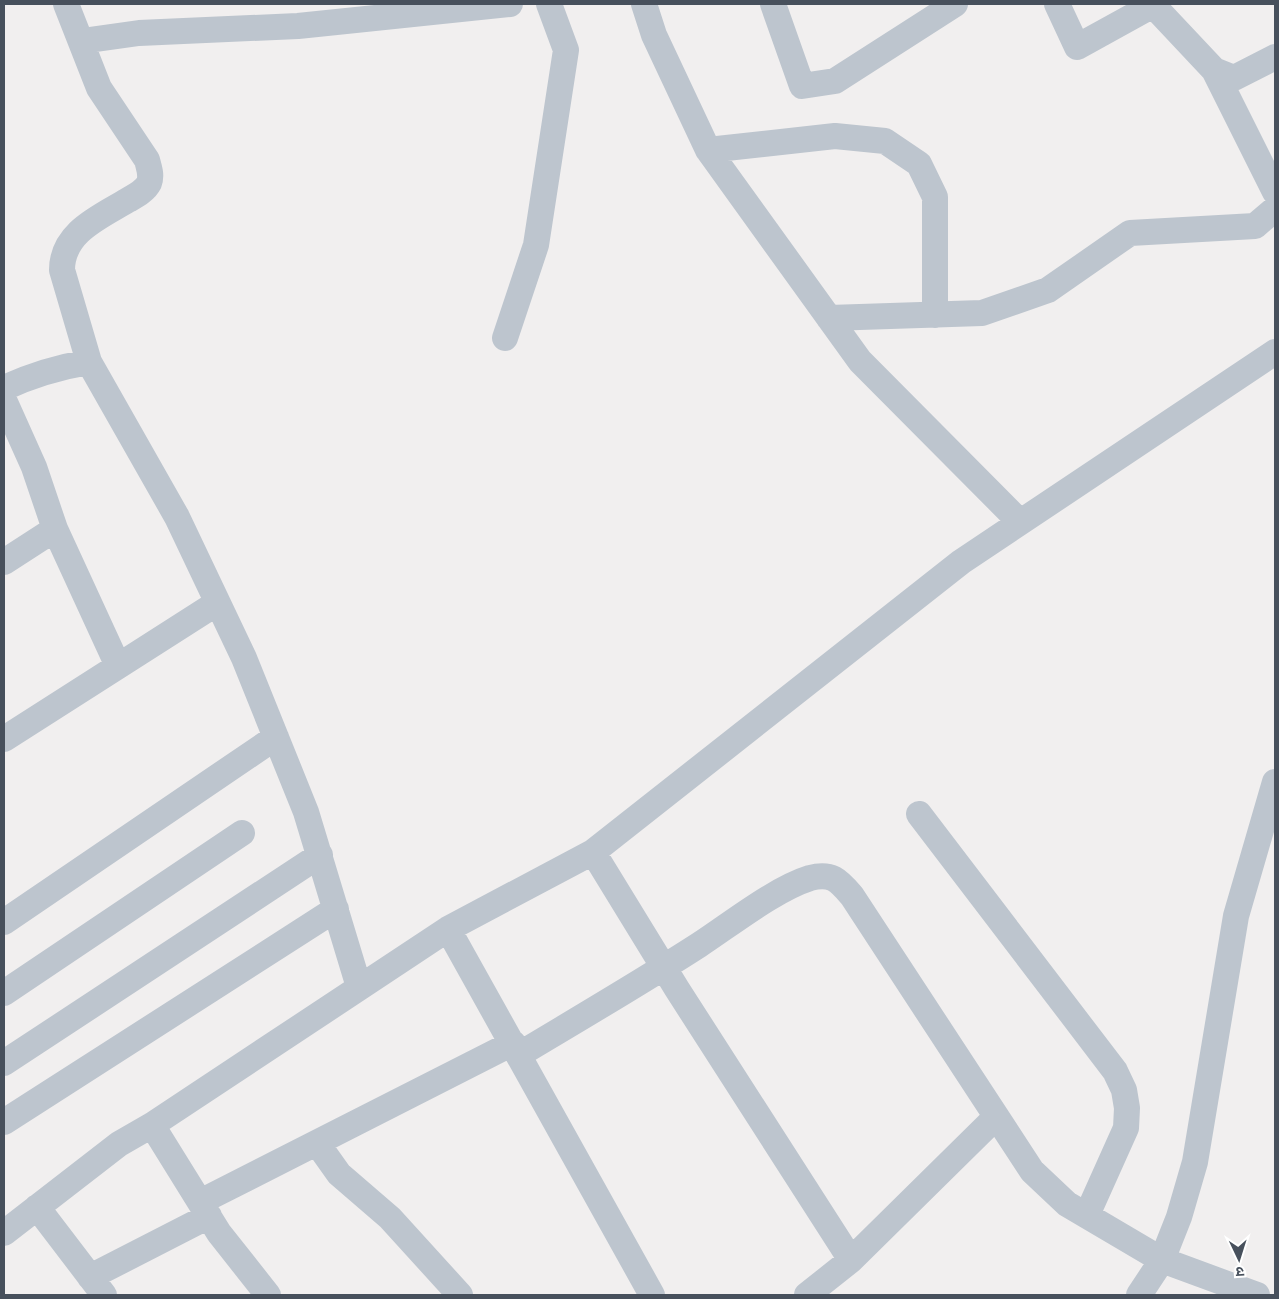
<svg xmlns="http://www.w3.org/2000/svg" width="1279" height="1299" viewBox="0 0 1279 1299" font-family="'Nunito Sans','Noto Sans Devanagari',sans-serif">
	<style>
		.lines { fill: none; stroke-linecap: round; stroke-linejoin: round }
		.minor { stroke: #bdc5ce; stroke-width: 26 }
	</style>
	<rect width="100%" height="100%" fill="#f1efef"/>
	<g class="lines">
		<path class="minor" d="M66 4 99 88 147 160C149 168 152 175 149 183 145 191 135 196 128 200 100 217 62 232 62 270L89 362 177 517 244 658 306 812 359 987
			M644 4 654 35 708 150 860 361 1020 522
			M773 4 802 86 835 81 955 4
			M1057 4 1077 47 1153 5
			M1152 4 1214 70 1275 192
			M82 41 139 33 298 26 510 4
			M1214 70 1234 78 1275 57
			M708 150 835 136 885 141 919 164 935 197V315
			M829 318 982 313 1048 290 1130 233 1255 226 1275 209
			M505 338 536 245 566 50 549 4
			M4 388C32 375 59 367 89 362
			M4 400 34 467 55 529 118 666
			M4 562 55 529
			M4 739 217 603
			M919 814 1115 1071 1124 1090 1127 1108 1126 1128 1087 1215
			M593 852 677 989 851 1260
			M4 922 276 737
			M448 929 652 1295
			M4 993 242 833
			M520 1054C580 1018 640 983 699 945 731 924 775 889 810 878 832 872 839 881 852 896L1032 1171 1067 1204 1162 1260 1257 1295
			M4 1063 320 855
			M4 1122 336 909
			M152 1125 219 1233 268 1295
			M317 1143 339 1174 390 1218 460 1295
			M200 1202 513 1043
			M37 1207 104 1295
			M4 1233 119 1144 152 1125 448 929 593 852 961 562 1275 352
			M90 1277 209 1216
			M807 1295 851 1260 995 1118
			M1139 1295 1162 1260 1179 1217 1195 1162 1236 916 1275 782"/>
	</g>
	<rect width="1279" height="1299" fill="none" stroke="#47505c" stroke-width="10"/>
	<g transform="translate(1239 1259) rotate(176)" stroke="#ffffff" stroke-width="4" paint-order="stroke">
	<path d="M0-4L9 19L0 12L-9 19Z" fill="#47505c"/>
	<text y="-8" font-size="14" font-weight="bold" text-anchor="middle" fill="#47505c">उ</text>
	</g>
</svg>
